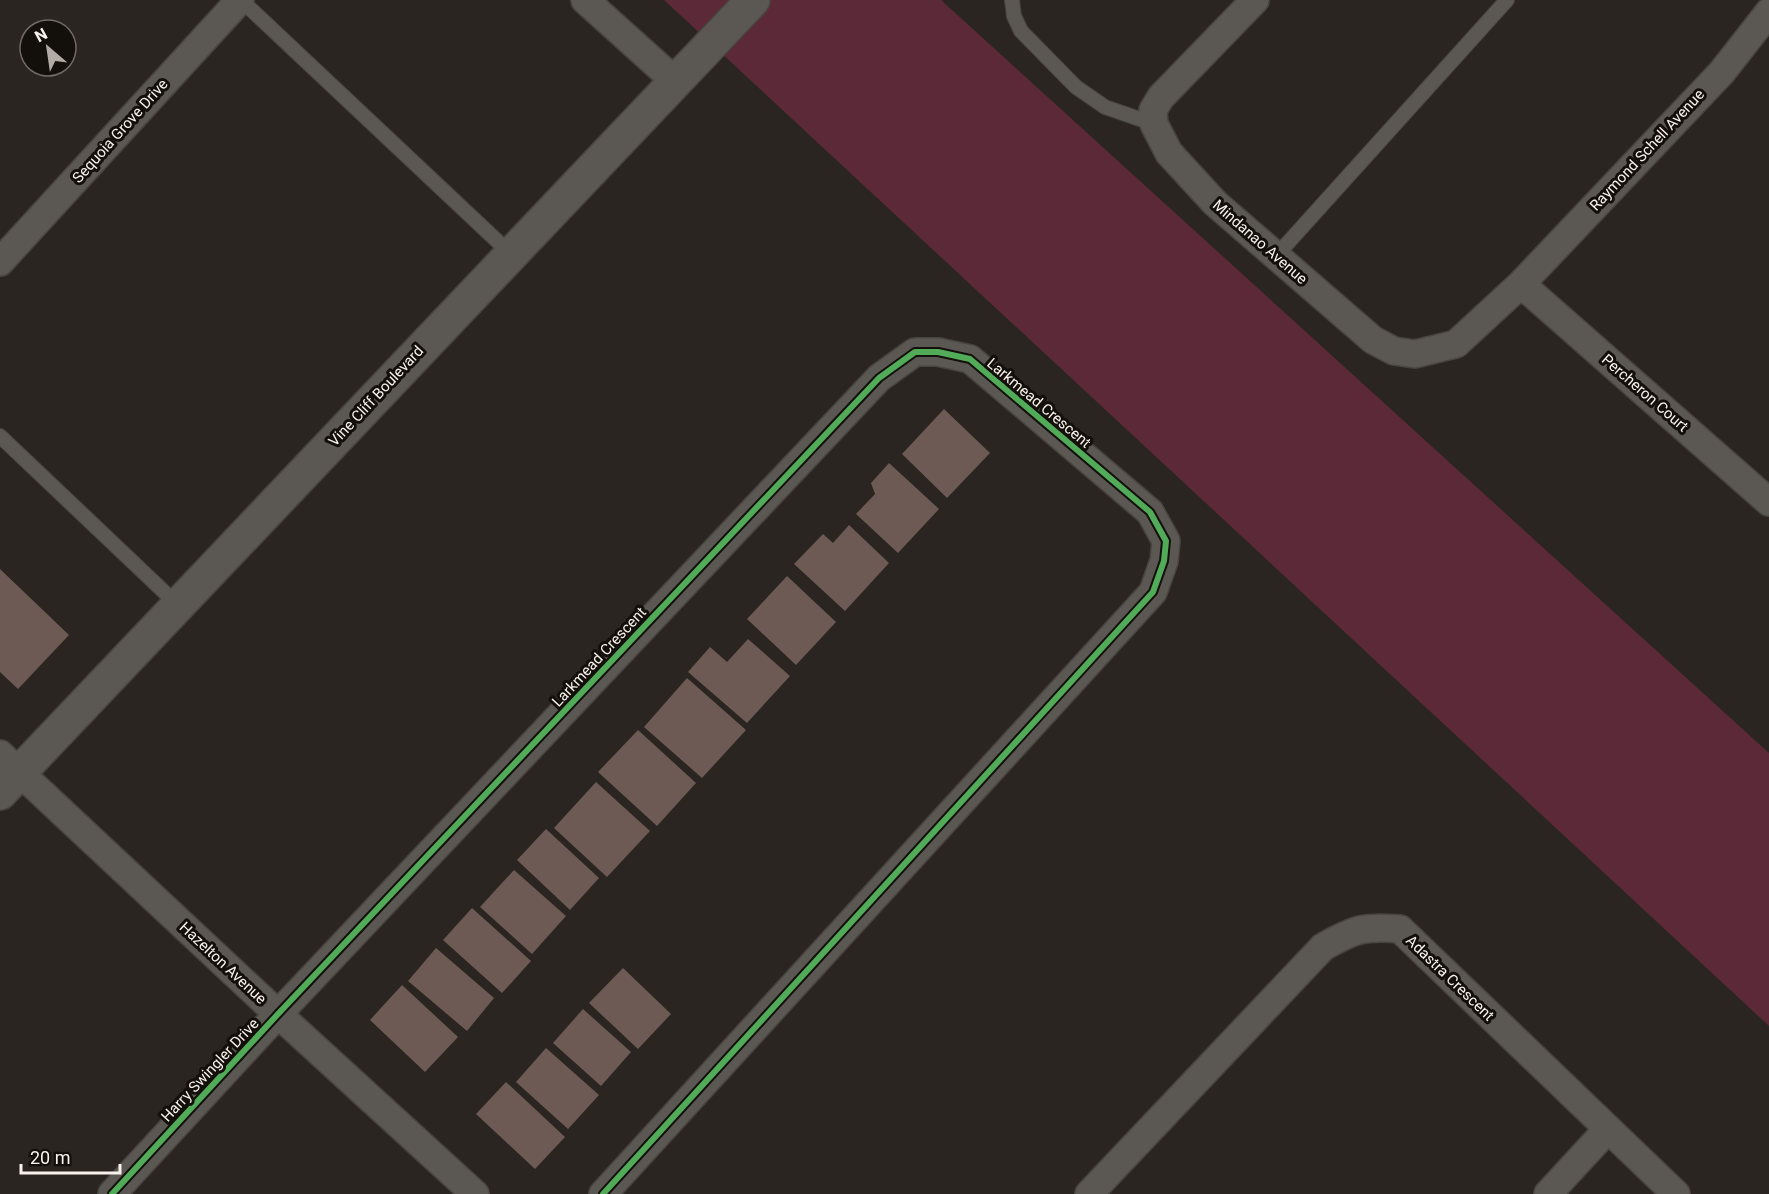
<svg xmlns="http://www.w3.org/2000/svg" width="1769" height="1194" viewBox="0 0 1769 1194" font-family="Roboto,sans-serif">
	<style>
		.green { fill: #5c2939 }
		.building { fill: #6e5a54 }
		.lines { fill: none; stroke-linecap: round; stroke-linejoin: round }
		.service-casing { stroke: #48443f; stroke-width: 16 }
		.minor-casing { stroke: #48443f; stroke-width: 30 }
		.tertiary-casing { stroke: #48443f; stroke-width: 36 }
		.service { stroke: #5b5752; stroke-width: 14 }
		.minor { stroke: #5b5752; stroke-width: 27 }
		.tertiary { stroke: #5b5752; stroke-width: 33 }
		.cycleway-casing { stroke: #130f0b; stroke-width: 10 }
		.cycleway { stroke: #51ab58; stroke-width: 6 }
		.labels { text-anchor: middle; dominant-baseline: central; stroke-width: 6; stroke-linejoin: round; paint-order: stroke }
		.street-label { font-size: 15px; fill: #f9f2ec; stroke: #130f0b }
	</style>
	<rect width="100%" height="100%" fill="#2a2520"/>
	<path class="green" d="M664 0H941L1769 753V1026Z"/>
	<path class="building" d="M944 409 990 453 947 498 902 454Z
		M889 463 939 509 898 553 856 514 875 494 871 483Z
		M849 525 889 563 845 611 794 564 823 534 833 543Z
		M0 569 69 635 18 689 0 672Z
		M787 576 836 622 796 665 747 619Z
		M748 639 790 676 747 723 688 672 710 647 727 662Z
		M687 678 746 730 702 778 644 727Z
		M638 730 696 783 657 826 598 772Z
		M596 782 650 831 607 877 554 828Z
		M546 829 599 878 570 910 517 860Z
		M514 870 566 916 532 954 480 907Z
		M472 908 531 961 502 993 443 940Z
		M436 948 494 998 467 1031 408 981Z
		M623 968 671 1014 638 1049 589 1003Z
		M402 985 458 1037 425 1072 370 1020Z
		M583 1009 631 1052 601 1086 553 1043Z
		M546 1048 599 1095 568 1129 516 1082Z
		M506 1082 565 1137 535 1169 476 1114Z"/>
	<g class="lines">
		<defs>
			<path id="service" d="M241 0 511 254
				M1012 0 1014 16 1021 31 1076 87 1105 107 1154 124
				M1276 256 1507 0
				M0 436 179 606"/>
			<path id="minor" d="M585 0 675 81
				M1255 0 1161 97 1153 110 1154 124 1169 153 1215 203 1373 340 1394 351 1415 354 1456 344 1521 284 1722 72 1769 12
				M0 262 240 0
				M1521 284 1769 502
				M0 754 278 1014 475 1194
				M112 1194 278 1014 879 378 915 352H938L970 359 1150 512 1166 541 1164 561 1153 592 603 1194
				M1089 1194 1323 947C1355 929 1363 926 1400 929L1676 1194
				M1548 1194 1607 1130"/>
			<path id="tertiary" d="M0 793 753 0"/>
		</defs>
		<use href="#service" class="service-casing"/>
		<use href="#minor" class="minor-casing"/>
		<use href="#tertiary" class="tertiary-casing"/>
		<use href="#service" class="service"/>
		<use href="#minor" class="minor"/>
		<use href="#tertiary" class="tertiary"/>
		<defs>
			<path id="cycleway" d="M112 1194 278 1014 879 378 915 352H938L970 359 1150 512 1166 541 1164 561 1153 592 603 1194"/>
		</defs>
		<use href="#cycleway" class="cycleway-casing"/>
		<use href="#cycleway" class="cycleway"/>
	</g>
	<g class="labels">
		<g class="street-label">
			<text transform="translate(120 131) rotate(-48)">Sequoia Grove Drive</text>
			<text transform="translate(1647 150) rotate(-47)">Raymond Schell Avenue</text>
			<text transform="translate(1260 242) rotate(41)">Mindanao Avenue</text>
			<text transform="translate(1645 393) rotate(41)">Percheron Court</text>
			<text transform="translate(376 396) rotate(-47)">Vine Cliff Boulevard</text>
			<text transform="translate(1039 403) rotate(40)">Larkmead Crescent</text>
			<text transform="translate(599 657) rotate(-47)">Larkmead Crescent</text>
			<text transform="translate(223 963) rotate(43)">Hazelton Avenue</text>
			<text transform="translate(1450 978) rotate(44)">Adastra Crescent</text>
			<text transform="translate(210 1070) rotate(-47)">Harry Swingler Drive</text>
		</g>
	</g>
	<g transform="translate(48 48) rotate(331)"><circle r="28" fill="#130f0b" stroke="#6f6a65" stroke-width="1.5"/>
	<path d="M0-4.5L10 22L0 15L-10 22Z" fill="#b1aaa5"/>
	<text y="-9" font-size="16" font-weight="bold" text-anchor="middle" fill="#f9f2ec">N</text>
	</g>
	<path d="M21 1164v9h99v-9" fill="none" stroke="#f9f2ec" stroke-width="3"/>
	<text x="30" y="1164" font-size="18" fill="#f9f2ec" stroke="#130f0b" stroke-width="4.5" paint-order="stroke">20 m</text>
</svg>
